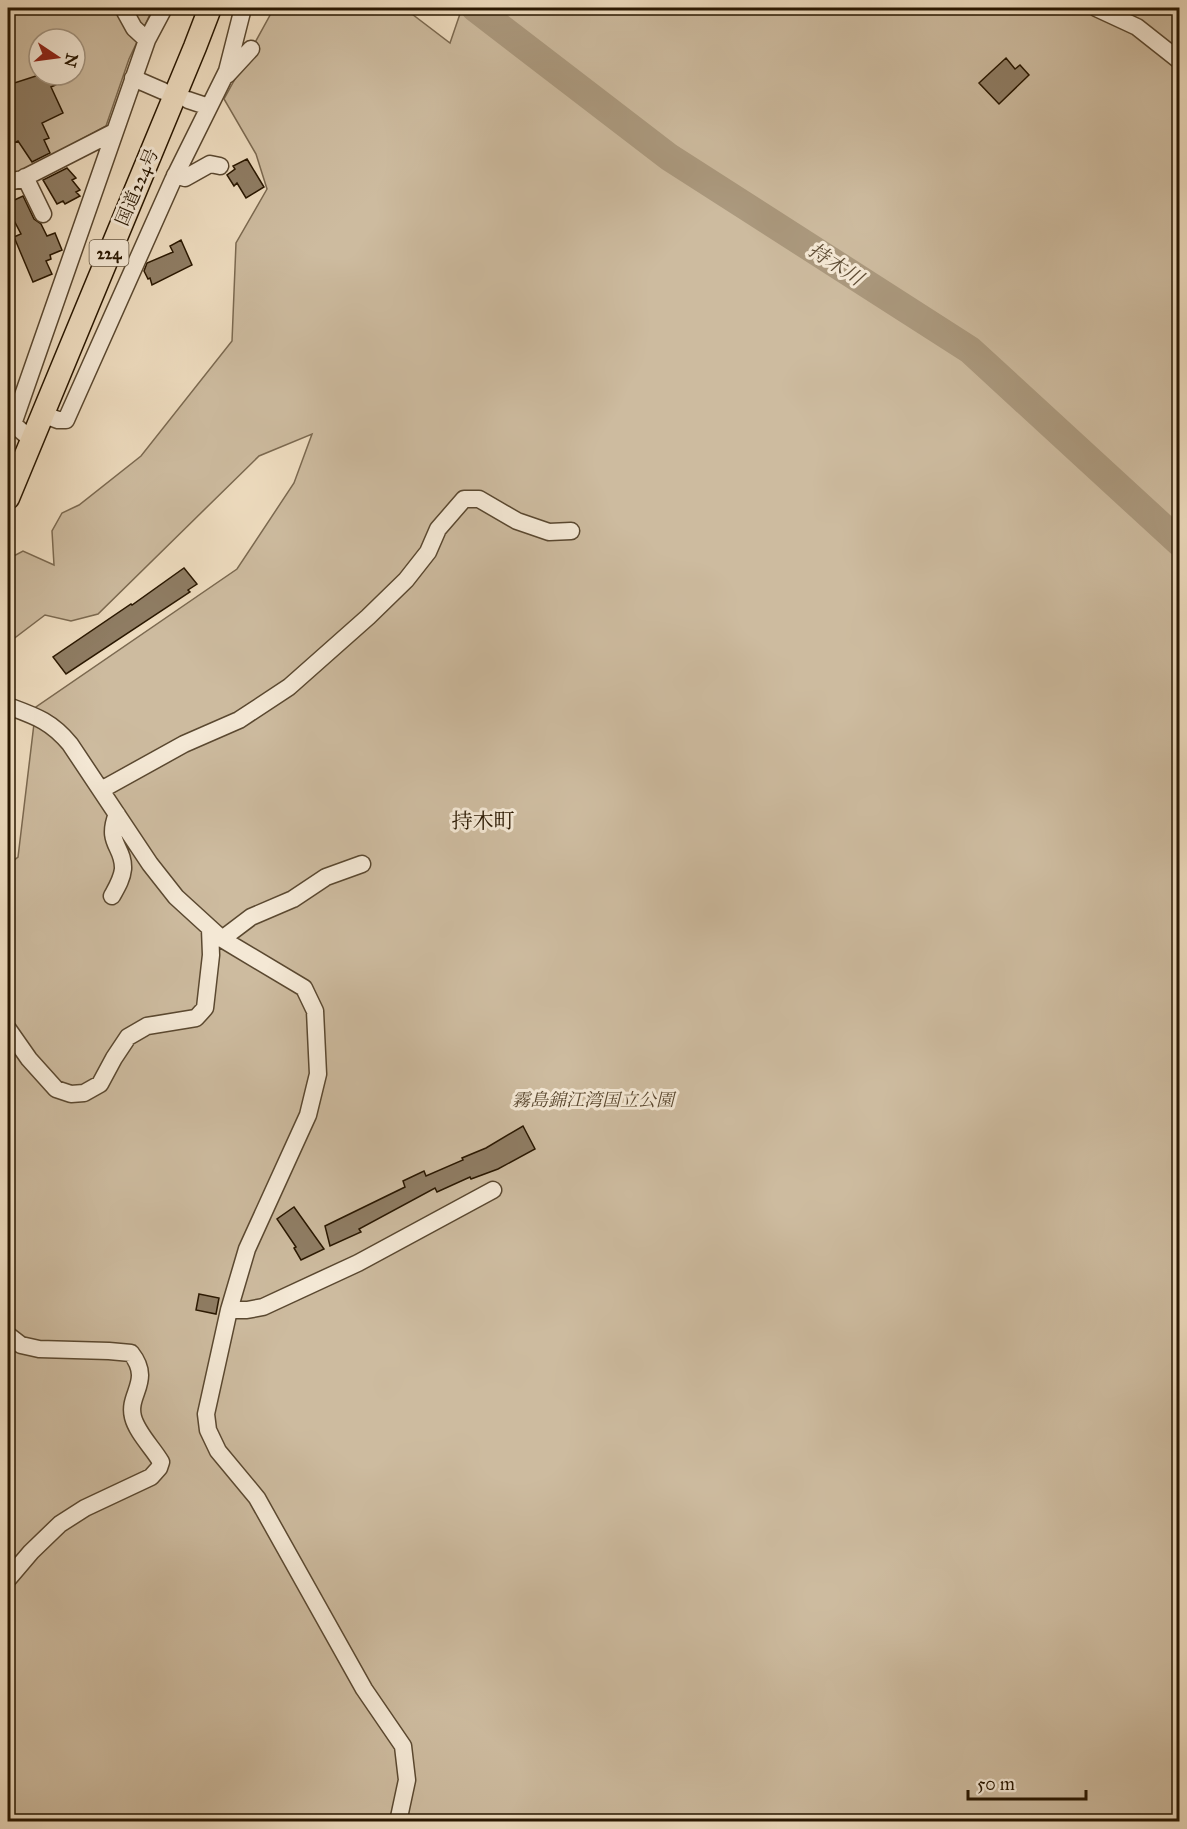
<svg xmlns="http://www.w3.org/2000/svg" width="1187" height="1829" viewBox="0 0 1187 1829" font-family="'IM FELL Great Primer','Noto Serif JP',serif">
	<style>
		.green { fill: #cdbb9f; stroke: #7b6950; stroke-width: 1.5; fill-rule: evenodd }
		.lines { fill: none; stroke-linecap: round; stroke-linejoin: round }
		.river { stroke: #ab997e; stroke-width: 28 }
		.building { fill: #8f7d64; stroke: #291701; stroke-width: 1.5 }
		.minor-casing { stroke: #5a4830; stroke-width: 19 }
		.highway-casing { stroke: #291701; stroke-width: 25 }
		.minor { stroke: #f4e8d5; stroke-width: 16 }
		.highway { stroke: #eedcbf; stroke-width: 22 }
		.labels { text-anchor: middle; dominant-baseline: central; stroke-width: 6; stroke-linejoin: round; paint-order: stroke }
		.shield { fill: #f4e8d5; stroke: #665641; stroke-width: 1.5 }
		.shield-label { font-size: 16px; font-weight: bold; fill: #291701 }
		.street-label { font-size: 18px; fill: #291701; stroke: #f4e8d5 }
		.park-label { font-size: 18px; font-style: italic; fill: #5a4830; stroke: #f4e8d5 }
		.water-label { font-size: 20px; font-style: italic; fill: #5d4b33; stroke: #f4e8d5 }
		.quarter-label { font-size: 21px; fill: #291701; stroke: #f4e8d5 }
	</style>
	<rect width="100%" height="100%" fill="#eedcbf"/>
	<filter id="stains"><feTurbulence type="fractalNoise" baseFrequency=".00333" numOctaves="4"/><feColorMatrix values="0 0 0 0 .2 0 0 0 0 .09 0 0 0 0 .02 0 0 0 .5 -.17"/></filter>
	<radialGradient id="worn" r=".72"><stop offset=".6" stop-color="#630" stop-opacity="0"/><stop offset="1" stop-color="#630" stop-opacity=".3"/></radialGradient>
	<path class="green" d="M8 8H153L129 59 106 126 8 179ZM39 39H75V75H39Z
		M274 8H404L450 43 462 8H1179V1821H8V865L18 857 36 707 237 569 294 483 312 434 259 456 98 614 71 621 45 615 8 643V559L23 551 54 565 52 531 62 513 79 505 141 456 232 341 236 243 267 189 256 154 224 99Z"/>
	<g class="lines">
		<path class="river" d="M475 8 669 157 970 350 1180 543"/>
	</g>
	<path class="building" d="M1006 58 1015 69 1020 65 1029 75 999 104 979 83Z
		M39 75H53L58 84 51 87 63 113 42 123 49 138 44 140 50 153 32 162 18 141 8 146V85Z
		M247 159 264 187 246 198 237 183 234 186 227 175 235 169 233 166Z
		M67 168 76 178 72 180 80 190 76 192 80 196 65 204 63 201 57 204 43 180Z
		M23 196 34 219 41 224 47 236 55 233 62 250 50 255 51 259 46 261 52 274 33 282 14 237 21 234 8 209V203Z
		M181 240 192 265 152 285 150 278 148 279 144 271 147 263 173 252 170 246Z
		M184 568 197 584 188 590 190 592 66 674 53 657 131 604 132 605Z
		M523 1126 535 1149 498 1169 471 1179 470 1177 437 1192 435 1188 359 1229 361 1232 330 1246 325 1226 405 1187 403 1181 424 1171 426 1176 463 1160 462 1158 486 1148Z
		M294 1207 324 1249 301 1260 294 1248 296 1247 277 1219Z
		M199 1294 219 1298 216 1314 196 1310Z"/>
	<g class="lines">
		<defs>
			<path id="minor" d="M123 8 134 28 147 40
				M1096 8 1137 27 1180 61
				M227 75 251 49
				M133 78 163 91
				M188 100 209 107
				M175 175 185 178 210 164 220 166
				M25 177 43 214
				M8 182 22 179 114 132
				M42 414 58 420H66L173 180 227 71 243 8
				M32 440 13 424 147 40 164 8
				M8 706C35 716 51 721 70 744L150 864 176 897 222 939 304 988 315 1011 318 1074 308 1115 247 1249 229 1310 206 1414 208 1430 218 1451 257 1498 364 1689 403 1746 407 1780 398 1822
				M101 790 184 744 239 720 289 687 368 617 406 580 428 552 438 529 464 499H479L517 521 549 532 571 531
				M112 896C117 887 122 879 123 869 124 846 105 844 117 814
				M222 939 251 917 293 899 326 877 362 864
				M8 1029 29 1059 56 1089 71 1094 84 1093 100 1084 114 1058 128 1037 147 1026 196 1018 205 1008 211 955 210 929
				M229 1310H247L263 1307 358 1263 493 1190
				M8 1335 21 1345 39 1349 109 1351 131 1353C153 1381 127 1394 133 1417 137 1433 153 1448 161 1462L159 1468 151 1477 85 1508 60 1524 31 1552 8 1579"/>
			<path id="highway" d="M8 498 195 47 210 8"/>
		</defs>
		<use href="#minor" class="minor-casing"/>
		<use href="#highway" class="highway-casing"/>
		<use href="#minor" class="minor"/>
		<use href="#highway" class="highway"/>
	</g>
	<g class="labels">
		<rect class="shield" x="89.5" y="240" width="39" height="26" rx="4.5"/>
		<g class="shield-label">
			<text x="109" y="253">224</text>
		</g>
		<g class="street-label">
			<text transform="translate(137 187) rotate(-67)">国道224号</text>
		</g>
		<g class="park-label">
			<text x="593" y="1100">霧島錦江湾国立公園</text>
		</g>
		<g class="water-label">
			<text transform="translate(836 264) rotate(33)">持木川</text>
		</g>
		<g class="quarter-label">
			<text x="483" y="821">持木町</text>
		</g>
	</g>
	<rect width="1187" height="1829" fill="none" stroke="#eedcbf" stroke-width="30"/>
	<rect x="9" y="9" width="1169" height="1811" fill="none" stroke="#291701" stroke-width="3"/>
	<rect x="15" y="15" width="1157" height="1799" fill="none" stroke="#291701" stroke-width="1.5"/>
	<g transform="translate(57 57) rotate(103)"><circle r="28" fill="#f4e8d5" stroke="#a39480" stroke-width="1.5"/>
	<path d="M0-4.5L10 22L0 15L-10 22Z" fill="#8f2418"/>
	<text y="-9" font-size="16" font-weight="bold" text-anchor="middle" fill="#291701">N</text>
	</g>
	<path d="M968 1790v9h118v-9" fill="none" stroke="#291701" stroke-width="3"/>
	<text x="977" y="1790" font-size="18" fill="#291701" stroke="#f4e8d5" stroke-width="4.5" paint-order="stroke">50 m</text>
	<rect width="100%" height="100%" filter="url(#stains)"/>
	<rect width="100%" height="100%" fill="url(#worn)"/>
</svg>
